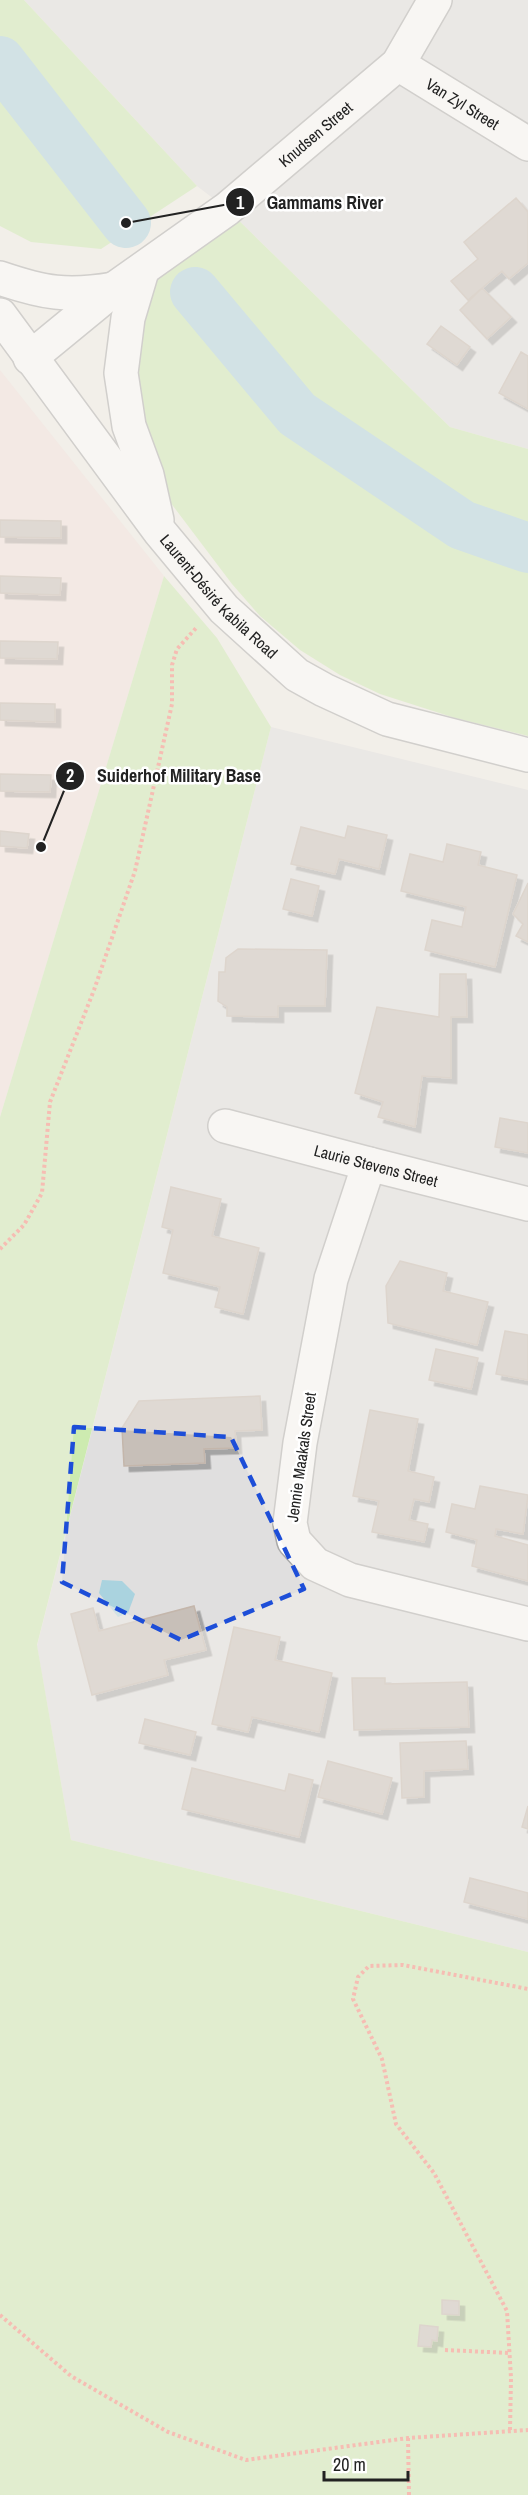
<svg xmlns="http://www.w3.org/2000/svg" width="528" height="2495" viewBox="0 0 528 2495" font-family="'Archivo Narrow',sans-serif">
	<style>
		.residential { fill: #e0dfdf }
		.military { fill: #f3e3dd }
		.grass { fill: #cdebb0 }
		.water { fill: #aad3df }
		.lines { fill: none; stroke-linecap: round; stroke-linejoin: round }
		.river { stroke: #aad3df; stroke-width: 50 }
		.building { fill: #c7bfb8; stroke: #c4b6ab; stroke-width: 1.5; filter: url(#shadow) }
		.minor-casing { stroke: #a9a9a9; stroke-width: 36 }
		.path { stroke: #fa8072; stroke-width: 4; stroke-dasharray: 3 3; stroke-linecap: butt }
		.minor { stroke: #fff; stroke-width: 33 }
		.marked { fill: none; stroke: #1d4ed8; stroke-width: 4.5; stroke-dasharray: 12 8; stroke-linejoin: round }
		.labels { text-anchor: middle; dominant-baseline: central; stroke-width: 5; stroke-linejoin: round; paint-order: stroke }
		.street-label { font-size: 16px; fill: #222; stroke: #fff }
		.leader { fill: none; stroke: #222; stroke-width: 2 }
		.callout-dot { fill: #222; stroke: #fff; stroke-width: 2 }
		.mark-label { font-size: 18px; text-anchor: middle; font-weight: bold; fill: #fff }
		.callout-label { font-size: 18px; text-anchor: middle; font-weight: bold; fill: #222; stroke: #fff; stroke-width: 5; stroke-linejoin: round; paint-order: stroke }
	</style>
	<defs>
		<filter id="shadow"><feDropShadow dx="5.5" dy="5.5" stdDeviation="0" flood-color="#0004"/></filter>
	</defs>
	<rect width="100%" height="100%" fill="#f2efe9"/>
	<path class="residential" d="M24 0H528V449L450 427 227 209 197 186Z
		M271 727 528 790V1952L71 1840 37 1646Z"/>
	<path class="military" d="M0 370 164 576 0 1117Z"/>
	<path class="grass" d="M0 0H24L197 186 101 249 31 242 0 226Z
		M227 209 450 427 528 449V736L455 718 380 694 340 675 300 650 260 616 232 584 164 494 129 426 142 271Z
		M164 576 217 638 271 727 37 1645 71 1840 528 1952V2495H0V1117Z"/>
	<path class="water" d="M102 1580 122 1581 135 1594 128 1613 118 1617 99 1593Z"/>
	<g class="lines">
		<path class="river" d="M0 61 126 223
			M195 292 297 414 462 525 528 548"/>
	</g>
	<path class="building" d="M516 198 528 212V263L509 279 502 271 468 300 451 281 478 259 464 242Z
		M482 288 511 317 487 339 460 310Z
		M441 326 470 347 457 365 427 344Z
		M521 352 528 356V409L499 393Z
		M0 520 61 521V538L0 537Z
		M0 576 61 578 60 595 0 593Z
		M0 641 58 642 57 659 0 658Z
		M0 703 55 704V722L0 720Z
		M0 774 51 775 50 792 0 791Z
		M348 826 387 835 379 869 339 859 335 874 291 864 301 827 345 838Z
		M0 831 29 834 27 848 0 846Z
		M447 844 481 852 478 865 517 875 495 967 425 950 432 920 462 927 466 907 401 891 410 854 443 862Z
		M291 879 319 886 312 916 283 909Z
		M528 883V942L516 936 523 924 513 914Z
		M238 949 327 950 325 1006H278V1017L227 1016V1007L218 1001 219 972H225L226 958Z
		M440 974H466L467 1017H451V1078L422 1076 415 1127 378 1117 383 1102 355 1093 377 1007 439 1017Z
		M500 1118 528 1123V1153L495 1147Z
		M171 1187 221 1199 212 1236 259 1248 243 1314 215 1307 220 1287 163 1273 173 1230 162 1227Z
		M400 1261 447 1273 443 1291 488 1302 477 1345 388 1323 386 1286Z
		M505 1331 528 1335V1380L496 1374Z
		M436 1349 478 1358 471 1389 429 1380Z
		M260 1396 262 1430 235 1431 236 1448 204 1449 205 1463 124 1466 122 1428 139 1401Z
		M370 1410 418 1419 408 1471 434 1477 429 1502 414 1499 409 1520 428 1524 424 1542 372 1532 379 1501 353 1496Z
		M480 1486 528 1495 523 1534 496 1529 495 1536 528 1545V1581L472 1566 477 1540 446 1532 452 1504 475 1509Z
		M194 1606 206 1650 164 1660 168 1675 92 1695 71 1614 93 1608 99 1631Z
		M234 1627 280 1637 275 1660 332 1673 319 1732 252 1717 248 1732 212 1724Z
		M352 1678H385V1684L467 1682 469 1727 354 1730Z
		M145 1719 196 1732 190 1755 139 1743Z
		M466 1741 468 1769 424 1771V1797L402 1798 400 1743Z
		M328 1761 392 1778 382 1814 318 1797Z
		M192 1768 285 1791 289 1774 313 1780 299 1837 182 1809Z
		M528 1806V1829L522 1827Z
		M470 1878 528 1893V1919L464 1902Z
		M442 2300 459 2301V2315L442 2314Z
		M420 2325 438 2327 437 2341 432 2340 431 2347 418 2346Z"/>
	<g class="lines">
		<defs>
			<g id="minor">
				<path id="s1" d="M398 64 528 144"/>
				<path d="M142 271 128 318 121 373 129 426 147 475 157 520"/>
				<path d="M0 278C44 293 67 297 114 289"/>
				<path id="s2" d="M0 315 160 532 224 609 297 675 324 690 387 719 528 755"/>
				<path id="s3" d="M30 358 114 289 227 209 398 64 435 0"/>
				<path id="s4" d="M225 1126 369 1164 528 1204"/>
				<path d="M369 1164 331 1279 300 1443 290 1523 294 1541 315 1564 350 1580 528 1624"/>
			</g>
		</defs>
		<use href="#minor" class="minor-casing"/>
		<path class="path" d="M0 1249 24 1225 42 1193 50 1102 94 990 135 871 172 704V665L177 649 197 627
			M0 2315 71 2376 168 2432 246 2460 408 2438 528 2430
			M445 2350 510 2353
			M510 2430 511 2378 507 2311 434 2173 396 2124 382 2059 353 1999 358 1977 369 1966 403 1965 528 1989
			M408 2438 409 2495"/>
		<use href="#minor" class="minor"/>
	</g>
	<path d="M0 0H528V2495H0ZM74 1427 231 1437 304 1589 181 1640 62 1582Z" fill="#f2efe9" fill-opacity=".55" fill-rule="evenodd"/>
	<path class="marked" d="M74 1427 231 1437 304 1589 181 1640 62 1582Z"/>
	<g class="labels">
		<g class="street-label">
			<text stroke="none"><textPath href="#s1" startOffset="76">Van Zyl Street</textPath></text>
			<text stroke="none"><textPath href="#s3" startOffset="363">Knudsen Street</textPath></text>
			<text stroke="none"><textPath href="#s2" startOffset="357">Laurent-Désiré Kabila Road</textPath></text>
			<text stroke="none"><textPath href="#s4" startOffset="156">Laurie Stevens Street</textPath></text>
			<text transform="translate(301 1457) rotate(-82)">Jennie Maakals Street</text>
		</g>
	</g>
	<path class="leader" d="M126 223L240 202M41 847L70 776"/>
	<g class="callout-dot">
		<circle cx="126" cy="223" r="6"/>
		<circle cx="41" cy="847" r="6"/>
		<circle cx="240" cy="202" r="15"/>
		<circle cx="70" cy="776" r="15"/>
	</g>
	<g class="mark-label">
		<text x="240" y="209">1</text>
		<text x="70" y="782">2</text>
	</g>
	<g class="callout-label">
		<text x="325" y="209">Gammams River</text>
		<text x="179" y="782">Suiderhof Military Base</text>
	</g>
	<path d="M324 2471v9h84v-9" fill="none" stroke="#222222" stroke-width="3"/>
	<text x="333" y="2471" font-size="18" fill="#222222" stroke="#ffffff" stroke-width="4.5" paint-order="stroke">20 m</text>
</svg>
